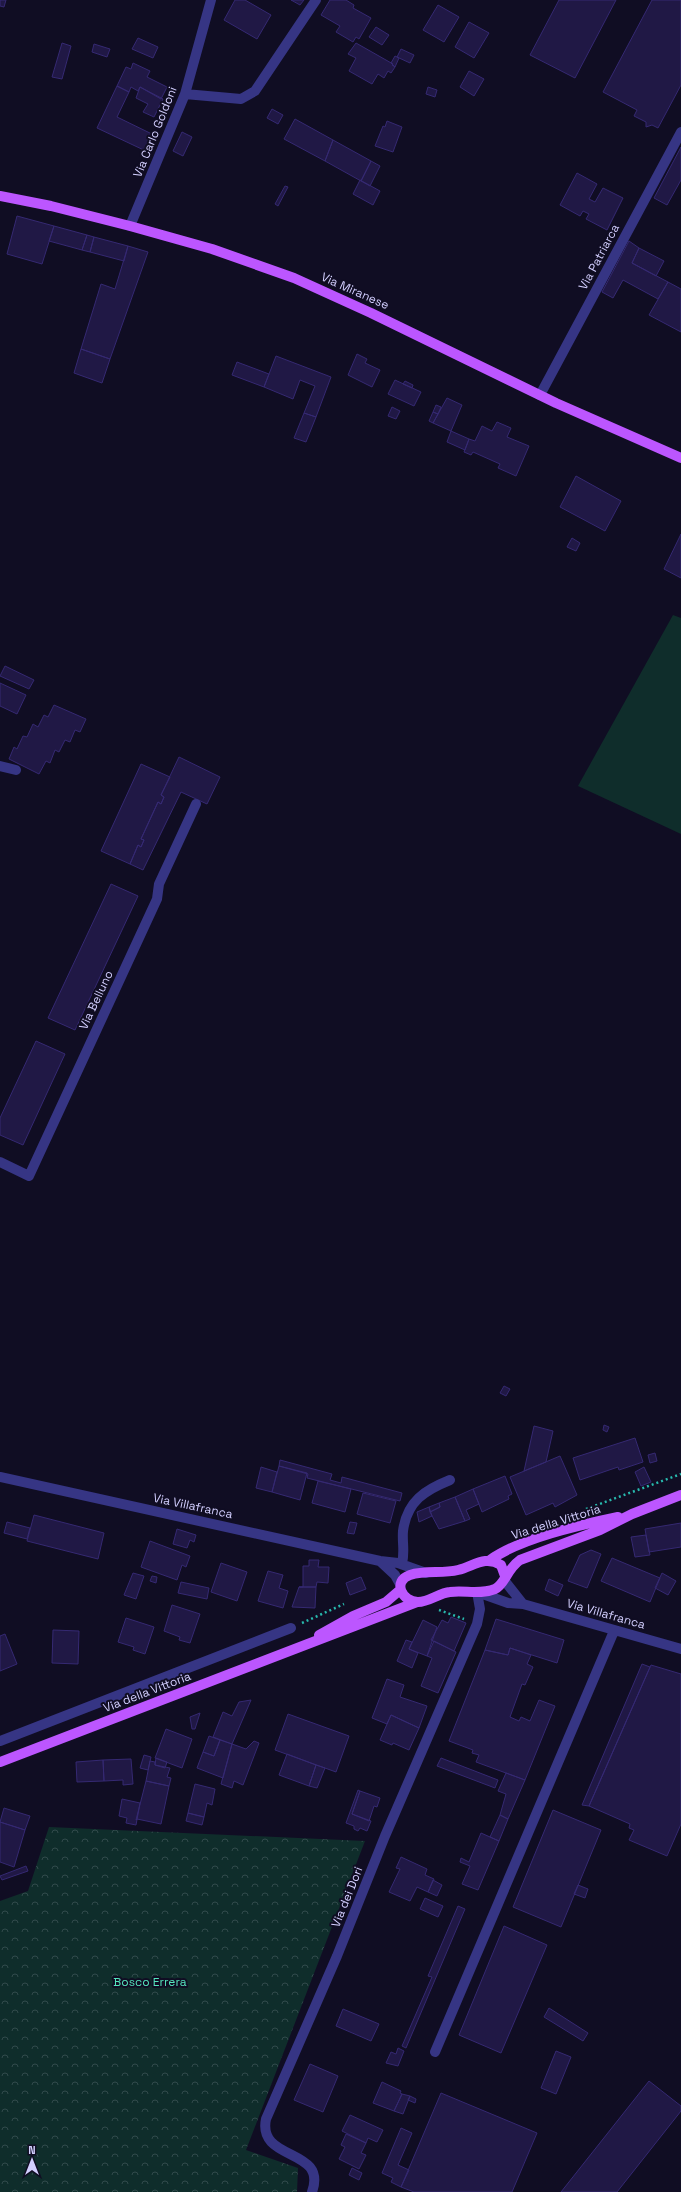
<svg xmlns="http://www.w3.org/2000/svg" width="681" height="2192" viewBox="0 0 681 2192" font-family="'Space Grotesk',sans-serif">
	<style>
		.grass { fill: #0f2d2b }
		.forest { fill: url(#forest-crowns) }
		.building { fill: #201845; stroke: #352972 }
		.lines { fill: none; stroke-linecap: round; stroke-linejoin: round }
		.path { stroke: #28b9ad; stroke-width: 2.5; stroke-dasharray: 2 3; stroke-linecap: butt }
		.minor { stroke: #363584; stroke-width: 10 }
		.major { stroke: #bc56ff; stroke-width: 10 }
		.labels { text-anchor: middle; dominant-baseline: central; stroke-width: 4; stroke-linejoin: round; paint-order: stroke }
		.street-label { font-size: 12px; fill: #d3cfff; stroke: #100d23 }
		.park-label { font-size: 12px; fill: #55e5bd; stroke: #100d23 }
	</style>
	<defs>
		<pattern id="forest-crowns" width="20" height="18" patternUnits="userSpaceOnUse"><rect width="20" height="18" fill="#0f2d2b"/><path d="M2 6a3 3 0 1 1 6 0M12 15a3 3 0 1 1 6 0" fill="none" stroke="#314a4b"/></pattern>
	</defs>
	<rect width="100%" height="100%" fill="#100d23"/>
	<path class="grass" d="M673 615 681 618V834L578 786Z"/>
	<path class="forest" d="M49 1827 365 1841 246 2150 298 2168 297 2192H0V1901L28 1891Z"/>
	<path class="building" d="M0 0H6L4 7 0 6Z
		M235 0H245L271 15 257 39 224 20Z
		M291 0H304L300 5Z
		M330 0H346L354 5 353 8 371 18 359 39 356 37 353 42 336 32 340 26 321 15Z
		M559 0H616L575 78 530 55Z
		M652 0H681V85L658 128 652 125 646 127V122L634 116 637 110 603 92Z
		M438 5 459 17 444 42 423 30Z
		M469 22 489 33 474 58 455 47Z
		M376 27 389 35 382 45 369 37Z
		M138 38 158 47 153 58 132 49Z
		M62 43 71 46 62 79 52 77Z
		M356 43 393 64 392 65 395 67 391 73 388 71 384 78 378 74 372 84 349 71 356 58 348 54Z
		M94 44 110 49 107 57 92 52Z
		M401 49 414 55 410 63 397 57Z
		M395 56 399 58 395 67 391 63Z
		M133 63 150 71 147 77 167 87 161 99 140 87 138 91 131 87 129 92 117 86 126 67 131 69Z
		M469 71 484 79 474 96 460 87Z
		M117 86 129 92 117 117 156 136 148 152 97 128Z
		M140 87 163 99 154 117 143 112 148 104 136 98Z
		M428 87 437 90 435 97 426 94Z
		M272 109 283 115 278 124 267 118Z
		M295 119 333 140 325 161 284 139Z
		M387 121 402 127 393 152 375 146 383 126 385 127Z
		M182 132 192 137 183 156 173 151Z
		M333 140 371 161 361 181 325 161Z
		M681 147V180L667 205 654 198Z
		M371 161 380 166 370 186 361 181Z
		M577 173 597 184 589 199 595 202 603 188 623 198 607 230 586 219 589 214 583 211 580 216 560 205Z
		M360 180 380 191 373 205 353 194Z
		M285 186 288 187 278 206 275 204Z
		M17 216 54 226 42 264 7 254Z
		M54 226 87 235 82 250 49 241Z
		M87 235 94 237 90 252 82 250Z
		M94 237 128 246 124 261 90 252Z
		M629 241 639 248 632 263 668 282 658 299 623 280 613 298 602 292Z
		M128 246 148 252 110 359 81 349 101 284 115 289Z
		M639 248 664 261 656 276 632 263Z
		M668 282 681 289V332L649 315Z
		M81 349 110 359 102 383 74 373Z
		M357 354 367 359 365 363 380 370 372 387 348 375Z
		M276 356 331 377 316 417 304 413 315 386 300 380 293 399 264 387Z
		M237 362 269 374 264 387 232 375Z
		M395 380 421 392 414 406 388 394Z
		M405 381 413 385 412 388 403 384Z
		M447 398 462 405 451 431 433 423Z
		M436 405 441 407 438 414 433 412Z
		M392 407 400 411 396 419 388 416Z
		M433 412 438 414 433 423 429 421Z
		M304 413 316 417 306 442 294 438Z
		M497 422 511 428 507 437 529 446 516 476 498 468 500 464 473 452 471 455 464 452 469 439 475 441 482 426 492 431Z
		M451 431 469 439 465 450 447 442Z
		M576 476 621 501 605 531 560 507Z
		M681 534V578L664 569Z
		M572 538 580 543 576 551 567 547Z
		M5 666 34 680 29 689 0 676Z
		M0 683 26 695 17 714 0 706Z
		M54 705 86 719 80 732 75 730 70 742 65 740 59 752 55 750 50 763 46 761 39 774 9 759 14 747 17 749 23 736 27 737 33 724 38 727 44 715 48 717Z
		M179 757 220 777 207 804 181 792 143 870 130 864 138 845 141 847 144 840 141 839 158 802 161 804 164 797 161 795Z
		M141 764 170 777 161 795 164 797 161 804 158 802 141 839 144 840 141 847 138 845 130 864 101 851Z
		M111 884 138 896 75 1030 48 1018Z
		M36 1041 65 1054 23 1145 0 1135V1118Z
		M504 1386 510 1389 506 1396 500 1393Z
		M604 1425 609 1427 607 1432 603 1430Z
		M534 1426 553 1431 546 1462 524 1471Z
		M635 1438 643 1462 619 1470 618 1467 580 1480 573 1458Z
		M655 1453 657 1461 650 1463 648 1455Z
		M560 1456 577 1495 555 1507 553 1503 526 1515 510 1477Z
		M280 1460 332 1474 330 1480 341 1483 342 1477 402 1493 400 1501 307 1478 308 1474 279 1466Z
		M279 1466 307 1473 300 1500 272 1492Z
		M261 1467 277 1472 272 1492 256 1488Z
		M644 1467 651 1482 641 1486 635 1472Z
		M505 1476 512 1494 508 1496 509 1499 482 1512 473 1489Z
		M318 1481 351 1489 345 1512 312 1503Z
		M473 1489 479 1504 466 1510 470 1519 465 1521 455 1497Z
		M363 1493 396 1501 390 1523 357 1514Z
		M455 1497 465 1521 439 1529 430 1512 440 1507 439 1503Z
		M439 1503 440 1507 430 1512 429 1507Z
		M429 1507 432 1516 419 1522 417 1512Z
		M34 1515 104 1533 98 1559 27 1541Z
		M7 1522 30 1528 27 1539 4 1533Z
		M350 1522 357 1523 354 1534 347 1533Z
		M681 1523V1547L649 1552 645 1529Z
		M177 1529 196 1535 194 1542 190 1540 187 1548 173 1544Z
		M646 1535 650 1555 635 1557 631 1537Z
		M150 1541 190 1556 186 1567 182 1565 177 1580 141 1567Z
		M591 1550 601 1554 587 1588 568 1581 580 1555Z
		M612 1558 660 1578 650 1602 601 1581Z
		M309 1560H319L318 1567H329L328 1583 317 1582 316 1587H299H303V1566H309Z
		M221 1563 247 1572 237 1601 211 1592Z
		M268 1571 283 1575 279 1588 288 1591 283 1608 258 1601Z
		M133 1573 144 1576 136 1599 124 1595Z
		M662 1573 676 1581 668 1595 655 1588Z
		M152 1576 157 1577 156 1583 150 1581Z
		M361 1577 366 1589 350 1595 346 1583Z
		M549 1579 563 1585 558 1596 545 1590Z
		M181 1582 209 1588 207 1599 178 1593Z
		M299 1587H316L315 1608 292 1607Z
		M172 1605 200 1614 190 1643 179 1640 180 1637 164 1631Z
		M451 1617 466 1623 454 1651 431 1640 442 1620 448 1623Z
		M126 1618 154 1627 145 1654 133 1650 134 1647 118 1642Z
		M496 1619 564 1640 557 1663 510 1648 508 1655 485 1650Z
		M423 1620 437 1627 427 1656 409 1649Z
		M53 1630 79 1631 78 1664 52 1663Z
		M5 1634 17 1664 0 1671V1636Z
		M406 1640 412 1642 409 1649 418 1653 412 1668 397 1661Z
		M434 1641 456 1652 438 1693 421 1686 432 1658 427 1656Z
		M510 1648 531 1655 527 1664 533 1667 525 1685 522 1684 510 1717 519 1721 521 1717 530 1721 539 1700 555 1706 525 1780 476 1762 479 1755 472 1753 473 1750 449 1741 485 1650 508 1655Z
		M642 1664 650 1667 589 1806 582 1805Z
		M651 1665 681 1674V1824L667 1856 629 1840 634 1830 629 1828 630 1824 589 1806Z
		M387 1679 404 1685 400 1697 427 1706 419 1728 391 1715 387 1724 372 1718Z
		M251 1700 232 1744 213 1737 223 1712 232 1716 239 1702Z
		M200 1713 195 1729H192L190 1717Z
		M288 1714 349 1736 336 1772 275 1750Z
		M391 1715 419 1728 409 1750 393 1743 392 1745 380 1740Z
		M166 1729 192 1739 182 1768 155 1758Z
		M209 1736 220 1740 214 1756 203 1752Z
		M220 1740 232 1744 223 1778 197 1768 203 1752 214 1756Z
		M254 1741 259 1743 243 1785 234 1781 232 1788 221 1784 232 1744 246 1749Z
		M287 1754 316 1765 309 1786 279 1775Z
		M144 1755 151 1757 148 1770 140 1768Z
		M156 1758 167 1762 165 1768 155 1765Z
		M441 1758 498 1780 495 1788 437 1766Z
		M131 1759 133 1784 123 1785V1780L104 1781 103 1760Z
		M103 1760 104 1781 77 1782 76 1762Z
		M150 1761 155 1762V1765L170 1768 167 1777 171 1778 169 1786 146 1781Z
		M316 1765 325 1768 317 1788 309 1786Z
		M506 1773 525 1780 508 1819 500 1815 506 1794 498 1791Z
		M146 1781 169 1786 161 1824 137 1819 136 1820Z
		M195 1784 215 1789 212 1805 207 1803 204 1817 188 1813Z
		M358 1790 360 1791 352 1814 371 1821 367 1831 360 1828 358 1831 354 1829V1826L346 1823Z
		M360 1791 380 1798 377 1807 374 1806 369 1821 352 1814Z
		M122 1799 140 1803 136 1825 126 1823 127 1818 119 1816Z
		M4 1808 30 1816 25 1830 0 1822Z
		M553 1810 601 1830 561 1927 513 1907Z
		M188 1813 204 1817 202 1825 186 1821Z
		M500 1815 508 1819 499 1841 490 1837Z
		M0 1822 25 1830 14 1867 0 1862Z
		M481 1833 499 1841 478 1890 462 1884 470 1866 460 1862 461 1858 469 1862Z
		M401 1857 427 1869 425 1875 434 1879 428 1892 417 1887 410 1901 389 1892 400 1869 396 1868Z
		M26 1866 28 1871 2 1880 0 1876Z
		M433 1880 442 1885 437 1896 428 1892Z
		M578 1885 588 1889 585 1898 574 1894Z
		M425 1898 443 1906 438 1917 420 1909Z
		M458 1906 465 1909 406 2048 402 2046 432 1977 428 1976Z
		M504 1926 547 1945 501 2053 459 2035Z
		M549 2008 588 2033 583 2041 544 2017Z
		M343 2009 379 2024 371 2041 336 2026Z
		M398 2048 404 2051 398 2066 386 2063 391 2052 396 2054Z
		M556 2051 571 2057 556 2094 541 2088Z
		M310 2064 338 2076 323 2112 294 2100Z
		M649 2081 681 2106V2111L617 2192H561Z
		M382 2082 401 2091 400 2093 402 2094 394 2111 373 2103Z
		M441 2093 537 2133 512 2192H414L401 2187Z
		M402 2094 410 2096 403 2114 394 2111Z
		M410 2096 416 2099 415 2103 408 2100Z
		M350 2115 383 2130 377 2142 368 2138 366 2143 342 2131Z
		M401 2128 412 2133 398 2165 409 2170 401 2187 391 2182 393 2178 382 2173Z
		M346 2134 366 2143 361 2153 366 2155 359 2169 339 2159 345 2147 341 2145Z
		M352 2168 362 2173 359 2180 349 2175Z"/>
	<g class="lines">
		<path class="path" d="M586 1509 681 1474
			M439 1610 464 1619
			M302 1623 344 1604"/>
		<path class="minor" d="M185 94 241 99 255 91 316 0
			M130 226 185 94 211 0
			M540 395 681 132
			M0 766 16 770
			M0 1162 29 1176 157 899 159 884 196 804
			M0 1477 380 1561 398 1563 426 1573
			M380 1561 395 1575 400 1584
			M402 1564C405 1551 402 1543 403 1531 407 1501 425 1490 450 1480
			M504 1580 523 1604
			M477 1592 508 1603 523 1604 681 1649
			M0 1741 291 1628
			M435 2052 614 1631
			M312 2192C328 2147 257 2162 266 2119L337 1956 385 1836 477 1624 480 1609 477 1592"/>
		<path class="major" d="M0 196 51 206 130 226 212 249 294 278 371 313 556 403 681 458
			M490 1560C521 1538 580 1525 618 1517
			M505 1576 501 1565C485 1555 474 1566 458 1570 442 1574 426 1570 410 1575 392 1581 402 1602 418 1602 429 1602 439 1593 450 1592 465 1590 480 1595 495 1589 505 1584 507 1569 520 1560L600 1530 632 1514 681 1495
			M319 1635 353 1616 386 1602 400 1590
			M0 1762 417 1602"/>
	</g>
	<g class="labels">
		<g class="street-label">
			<text transform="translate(155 132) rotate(-68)">Via Carlo Goldoni</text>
			<text transform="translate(599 257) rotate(-62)">Via Patriarca</text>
			<text transform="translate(355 291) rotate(24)">Via Miranese</text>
			<text transform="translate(96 1000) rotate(-65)">Via Belluno</text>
			<text transform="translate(193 1506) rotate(12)">Via Villafranca</text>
			<text transform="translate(556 1522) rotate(-17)">Via della Vittoria</text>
			<text transform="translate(606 1614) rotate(16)">Via Villafranca</text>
			<text transform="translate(147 1692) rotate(-21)">Via della Vittoria</text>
			<text transform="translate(347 1897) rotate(-68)">Via dei Dori</text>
		</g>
		<g class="park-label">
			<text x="150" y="1982">Bosco Errera</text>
		</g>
	</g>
	<g transform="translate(32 2160)" stroke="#100d23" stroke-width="3" paint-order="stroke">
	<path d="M0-3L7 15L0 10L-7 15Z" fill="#d3cfff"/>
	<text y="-6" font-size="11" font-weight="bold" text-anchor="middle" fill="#d3cfff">N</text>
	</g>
</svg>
